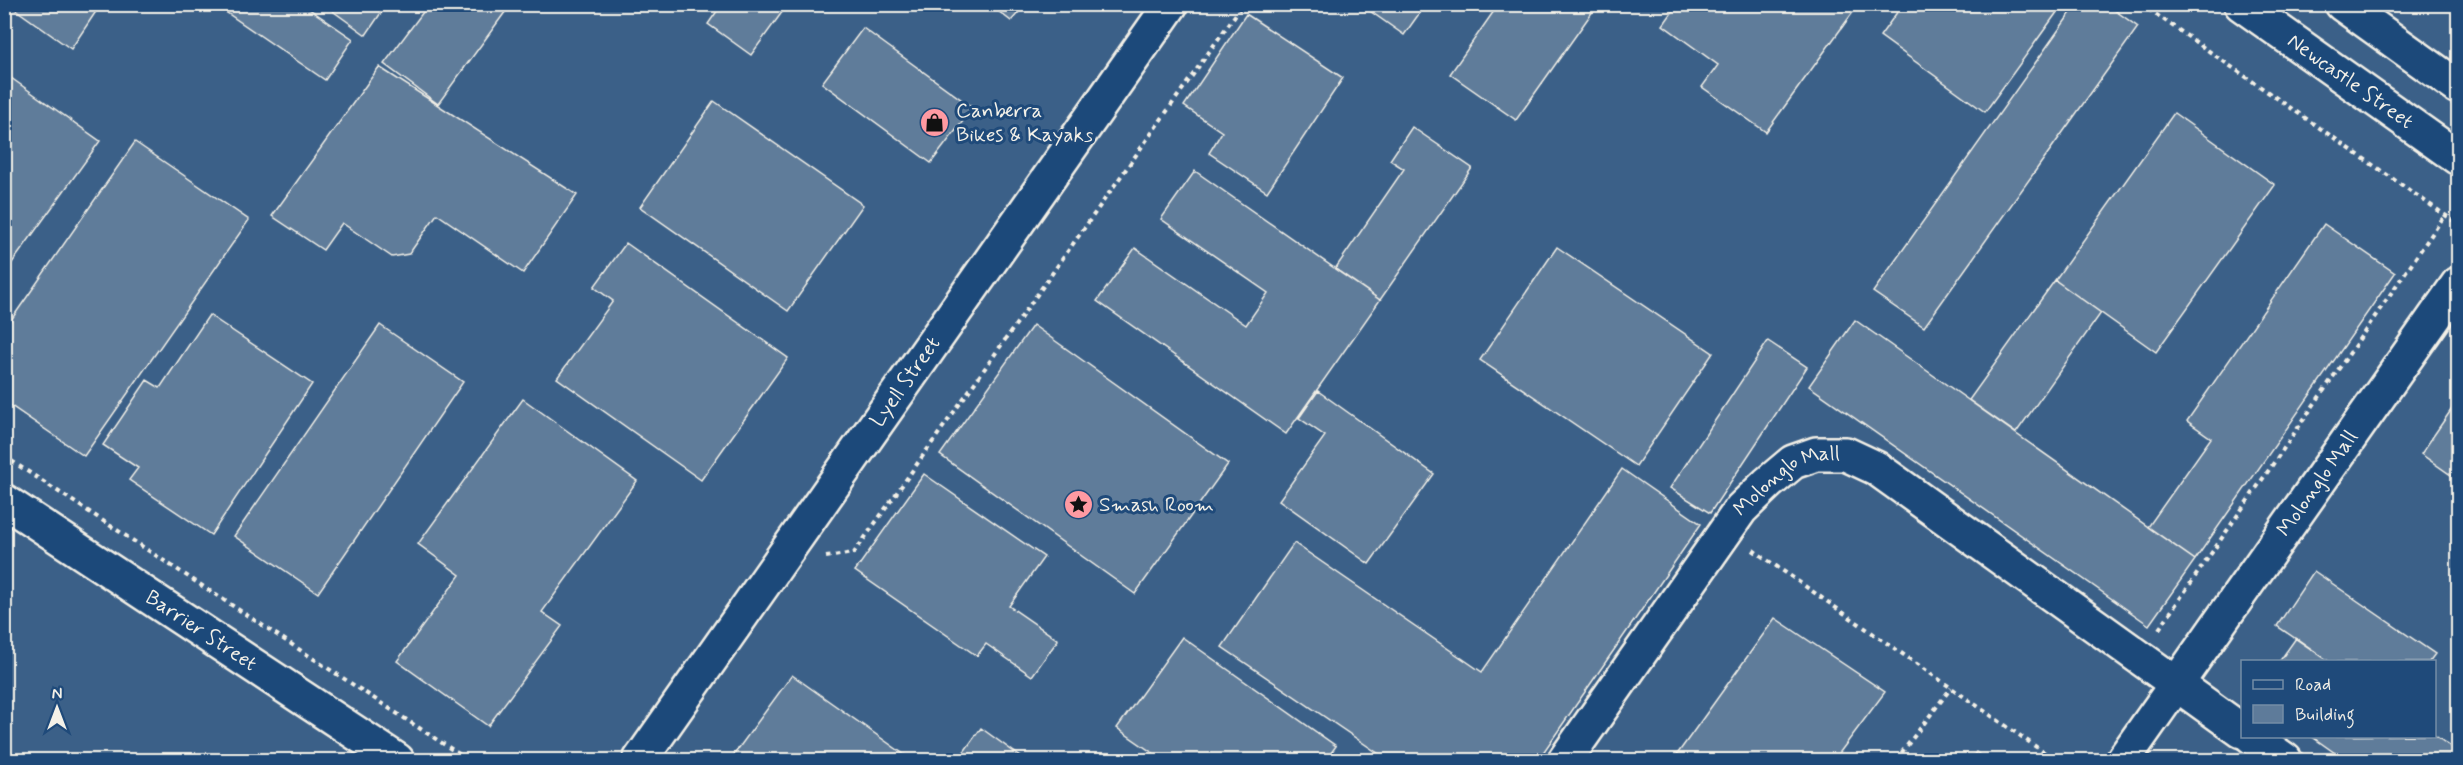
<svg xmlns="http://www.w3.org/2000/svg" width="2463" height="765" viewBox="0 0 2463 765" font-family="Mynerve,sans-serif">
	<style>
		.built { fill: #3b6088; fill-rule: evenodd }
		.building { fill: #5e7b9a; stroke: #f4f1e8; stroke-width: 1.5 }
		.lines { fill: none; stroke-linecap: round; stroke-linejoin: round }
		.street-casing { stroke: #f4f1e8; stroke-width: 38 }
		.secondary-casing { stroke: #f4f1e8; stroke-width: 38 }
		.path { stroke: #f4f1e8; stroke-width: 4; stroke-dasharray: 4.5 4.5; stroke-linecap: butt }
		.street { stroke: #1f4a7a; stroke-width: 33 }
		.secondary { stroke: #1f4a7a; stroke-width: 33 }
		.labels { text-anchor: middle; dominant-baseline: central; stroke-width: 6; stroke-linejoin: round; paint-order: stroke }
		.street-label { font-size: 21px; fill: #f4f1e8; stroke: #1f4a7a }
		.poi-label { font-size: 21px; fill: #f4f1e8; stroke: #1f4a7a; text-anchor: start }
	</style>
	<rect width="100%" height="100%" fill="#2c5481"/>
	<filter id="ink" filterUnits="userSpaceOnUse"><feTurbulence type="fractalNoise" baseFrequency=".0167" numOctaves="2"/><feDisplacementMap in="SourceGraphic" scale="12" xChannelSelector="R" yChannelSelector="G"/><feConvolveMatrix kernelMatrix="1 2 1 2 8 2 1 2 1" color-interpolation-filters="sRGB"/></filter>
	<g filter="url(#ink)">
		<path class="built" d="M4 5H2458V760H5ZM2242 662H2434V736H2242Z"/>
		<path class="building" d="M8 4H101L71 49Z
			M214 4H302L353 39 325 80Z
			M323 4H387L366 35Z
			M429 4H511L438 104 384 64Z
			M674 4H688L683 11Z
			M722 4H788L751 55 708 24Z
			M989 4H1026L1011 21Z
			M1360 4H1426L1404 35Z
			M1484 4H1598L1516 120 1450 74 1494 11Z
			M1678 4H1859L1766 132 1702 87 1718 65 1663 25Z
			M1903 4H2063L1985 112 1880 36Z
			M2077 4H2106L2138 27 1924 327 1873 292Z
			M1246 14 1343 78 1267 192 1209 153 1222 132 1184 106Z
			M863 28 973 108 931 163 822 83Z
			M379 67 577 195 523 273 437 214 409 254 392 257 342 223 323 250 272 216Z
			M4 73 100 141 4 274Z
			M714 101 863 205 788 311 640 207Z
			M2174 113 2275 185 2156 352 2055 280Z
			M1412 127 1472 168 1380 300 1335 269 1404 169 1390 160Z
			M135 142 249 220 84 456 4 401V330Z
			M1195 171 1380 300 1286 434 1097 301 1135 248 1246 325 1268 293 1161 219Z
			M2324 224 2395 273 2195 560 2148 527 2211 438 2187 421Z
			M626 243 788 358 701 480 557 378 613 301 594 287Z
			M1557 247 1713 353 1636 466 1480 360Z
			M2055 280 2101 313 2016 433 1969 400Z
			M209 315 312 384 211 535 129 480 138 468 103 445 147 380 160 388Z
			M1855 320 2195 560 2149 625 1809 386Z
			M380 325 463 382 318 593 234 536Z
			M1033 325 1228 464 1135 594 940 455Z
			M1768 341 1807 367 1710 513 1670 488Z
			M1318 391 1434 474 1369 564 1279 500 1325 436 1299 418Z
			M523 399 637 481 542 612 562 626 488 726 397 661 460 575 418 544Z
			M2458 400V480L2421 454Z
			M1622 469 1701 524 1538 760H1388L1222 647 1294 543 1482 672Z
			M924 474 1044 557 1009 606 1058 640 1032 676 986 644 977 656 855 571Z
			M2314 571 2435 654 2429 662H2330L2277 626Z
			M1775 618 1885 692 1834 760H1673Z
			M1182 637 1336 746 1326 760H1163L1117 728Z
			M2296 638 2330 662H2279Z
			M792 675 912 760H730Z
			M981 728 1025 760H958Z
			M2434 735 2458 752V760H2345L2311 736Z
			M1976 752 1987 760H1970Z"/>
		<g class="lines">
			<defs>
				<g id="street">
					<path d="M2251 736 2285 760"/>
					<path id="s1" d="M640 760 1171 4"/>
					<path id="s2" d="M1565 760 1741 509 1768 483 1793 462 1816 454H1846L1876 468 2242 731"/>
					<path id="s3" d="M2123 760 2458 284"/>
				</g>
				<g id="secondary">
					<path id="s4" d="M2241 4 2458 158"/>
					<path d="M2342 4 2458 87"/>
					<path id="s5" d="M4 501 397 760"/>
				</g>
			</defs>
			<use href="#street" class="street-casing"/>
			<use href="#secondary" class="secondary-casing"/>
			<path class="path" d="M2141 4 2458 224
				M4 456 468 760
				M1753 550 2055 760
				M826 557 854 553 1243 4
				M2159 629 2445 215
				M1896 760 1951 688"/>
			<use href="#street" class="street"/>
			<use href="#secondary" class="secondary"/>
		</g>
	</g>
	<defs>
		<symbol id="shop-disc" viewBox="-11 -11 22 22"><circle r="9.5" fill="#ff9aa2" stroke="#1f4a7a"/><path d="M-5-2.5h2.3a2.7 3.5 0 0 1 5.4 0H5L5.5 6h-11ZM-1.5-2.5h3a1.5 2.3 0 0 0-3 0Z" fill="#111"/></symbol>
		<symbol id="sight-disc" viewBox="-11 -11 22 22"><circle r="9.5" fill="#ff9aa2" stroke="#1f4a7a"/><path d="M0-6L1.8-2.2L6-1.7L2.9 1.2L3.7 5.4L0 3.3L-3.7 5.4L-2.9 1.2L-6-1.7L-1.8-2.2Z" fill="#111"/></symbol>
	</defs>
	<g fill-rule="evenodd">
		<use href="#shop-disc" x="918" y="106" width="33" height="33"/>
		<use href="#sight-disc" x="1062" y="488" width="33" height="33"/>
	</g>
	<g class="labels">
		<g class="street-label">
			<text stroke="none"><textPath href="#s4" startOffset="134">Newcastle Street</textPath></text>
			<text stroke="none"><textPath href="#s1" startOffset="462">Lyell Street</textPath></text>
			<text stroke="none"><textPath href="#s3" startOffset="338">Molonglo Mall</textPath></text>
			<text stroke="none"><textPath href="#s2" startOffset="363">Molonglo Mall</textPath></text>
			<text stroke="none"><textPath href="#s5" startOffset="236">Barrier Street</textPath></text>
		</g>
		<g class="poi-label">
			<text x="956" y="111">Canberra<tspan x="956" dy="24">Bikes &amp; Kayaks</tspan></text>
			<text x="1099" y="505">Smash Room</text>
		</g>
	</g>
	<rect width="2463" height="765" fill="none" stroke="#1f4a7a" stroke-width="24"/>
	<rect x="12" y="12" width="2439" height="741" fill="none" stroke="#f4f1e8" stroke-width="2" filter="url(#ink)"/>
	<rect x="2241" y="660" width="195" height="78" fill="#1f4a7a" stroke="#748da6" stroke-width="1.5"/>
	<rect x="2253" y="680" width="30" height="9" fill="#1f4a7a" stroke="#748da6" stroke-width="1.5"/>
	<text x="2295" y="690" font-size="18" fill="#f4f1e8">Road</text>
	<rect x="2253" y="705" width="30" height="18" fill="#5e7b9a" stroke="#748da6" stroke-width="1.5"/>
	<text x="2295" y="720" font-size="18" fill="#f4f1e8">Building</text>
	<g transform="translate(57 708)" stroke="#1f4a7a" stroke-width="4.5" paint-order="stroke">
	<path d="M0-4.5L10 22L0 15L-10 22Z" fill="#f4f1e8"/>
	<text y="-9" font-size="16" font-weight="bold" text-anchor="middle" fill="#f4f1e8">N</text>
	</g>
</svg>
